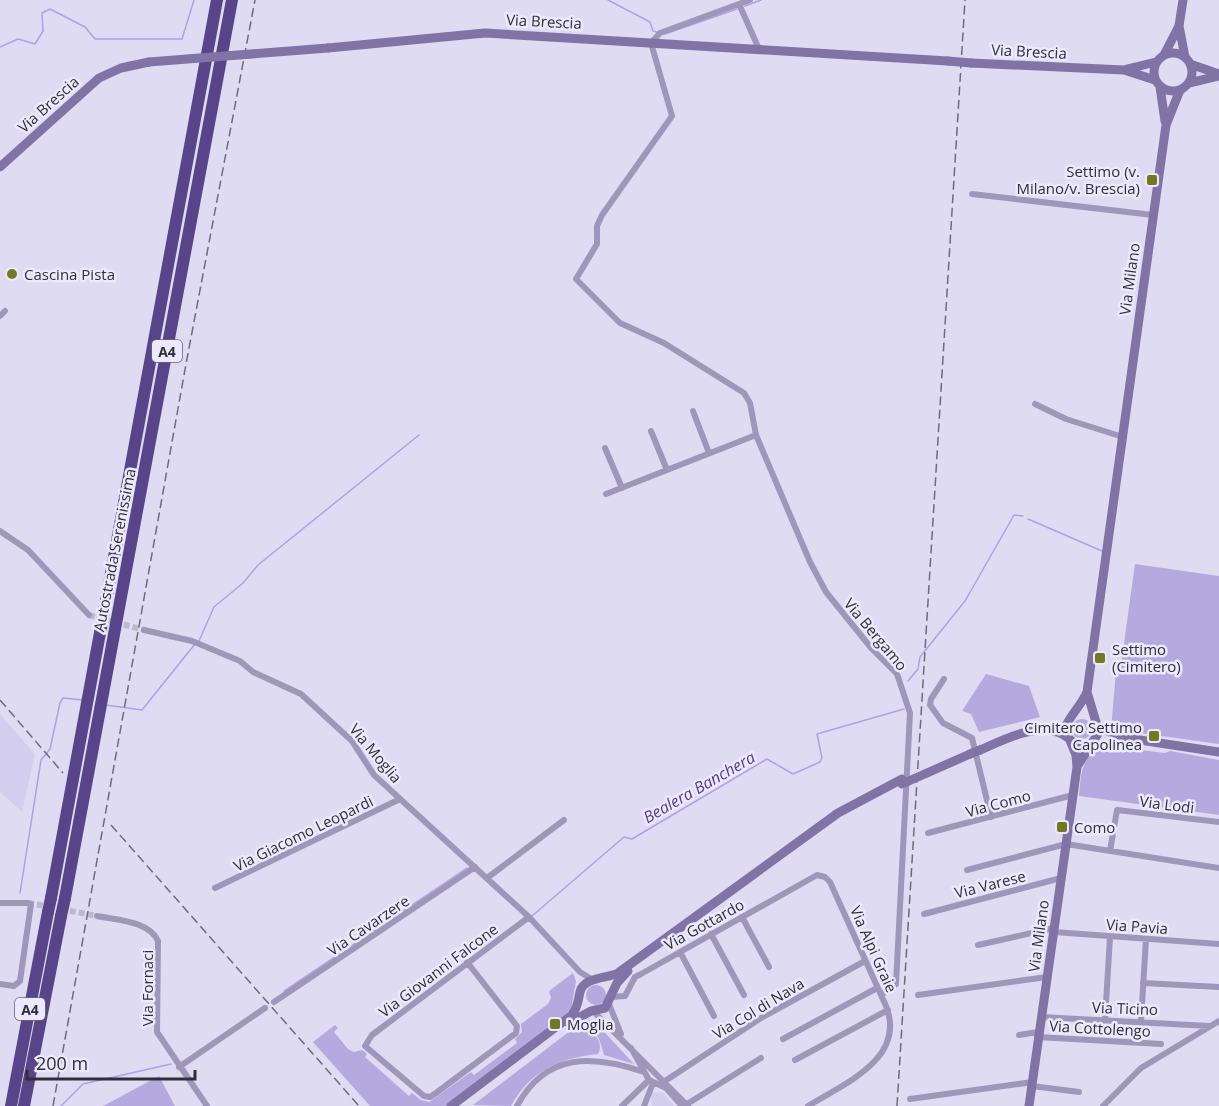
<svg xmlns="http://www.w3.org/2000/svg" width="1219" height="1106" viewBox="0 0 1219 1106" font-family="'Open Sans',sans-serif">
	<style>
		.built { fill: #d3ceed }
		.green { fill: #b5aae0 }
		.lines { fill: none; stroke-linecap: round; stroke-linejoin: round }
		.stream { stroke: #b09fec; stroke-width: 1.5 }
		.street-tunnel { stroke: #bcb9ce; stroke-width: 6; stroke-dasharray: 6 3; stroke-linecap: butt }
		.street { stroke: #9e97b9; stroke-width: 6 }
		.secondary { stroke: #7f74a5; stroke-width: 9 }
		.highway { stroke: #574489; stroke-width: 12 }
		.rail { stroke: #6e6c7a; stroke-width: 1.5; stroke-dasharray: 9 4.5; stroke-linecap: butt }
		.secondary-bridge { stroke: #7f74a5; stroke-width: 9 }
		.highway-bridge { stroke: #574489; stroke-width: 12 }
		.poi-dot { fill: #727923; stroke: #ece9fc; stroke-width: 2 }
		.labels { text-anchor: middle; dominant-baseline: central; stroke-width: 5; stroke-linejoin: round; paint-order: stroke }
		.shield { fill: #ece9fc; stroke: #686773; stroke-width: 1.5 }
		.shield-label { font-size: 14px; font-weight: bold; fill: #302f38 }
		.street-label { font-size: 15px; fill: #302f38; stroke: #ece9fc }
		.poi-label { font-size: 15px; fill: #302f38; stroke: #ece9fc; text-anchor: start }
		.water-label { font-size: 16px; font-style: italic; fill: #573b94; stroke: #ece9fc }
	</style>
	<rect width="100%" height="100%" fill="#dfdbf3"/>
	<path class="built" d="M0 714 35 754 22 812 0 792Z
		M651 1092 663 1093 674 1106H652Z"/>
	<path class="green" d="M1135 564 1219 576V744L1111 729 1116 671 1120 672Z
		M986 674 1029 686 1040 717 979 732 971 714 962 711Z
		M1072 729a10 10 0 1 1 20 0a10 10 0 1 1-20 0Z
		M1101 745 1165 753 1170 751 1219 760V815L1079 796C1081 774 1081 758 1101 745Z
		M573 973 576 981 571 1010 447 1106H370L313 1042 335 1025 338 1028 334 1032 348 1049 354 1052 362 1050 367 1054 365 1057 409 1096 412 1093 421 1100 429 1102 471 1072 474 1075 517 1043 515 1039 522 1032 521 1024 548 1004 551 998 549 991Z
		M586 995a10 10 0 1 1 20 0a10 10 0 1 1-20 0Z
		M584 1019 594 1021 634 1064 604 1055C598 1032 596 1029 573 1026Z
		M579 1028C592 1029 605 1041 598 1054 560 1058 530 1071 511 1106L473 1105 570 1031Z
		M159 1076 175 1106H103Z"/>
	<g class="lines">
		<path class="stream" d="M608 0 650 22 653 31 657 32
			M745 6 761 0
			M665 34 737 9
			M0 47 18 39 35 44 43 31 42 13 50 9 85 27 95 39H182L194 0
			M1028 519 1102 551
			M199 641 214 607 243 583 258 565 419 435
			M908 681 918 669 920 657 965 601 1014 515 1023 516
			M106 705 142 710 195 644
			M20 893 41 760 50 749 60 703 63 698 83 700
			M532 916 624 837 632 839 767 759 793 774 820 762 822 758 817 734 904 709
			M284 991 467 868
			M61 1106 83 1084 171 1064"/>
		<path class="street-tunnel" d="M89 615 144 630
			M28 903 51 907
			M61 909 97 916"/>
		<path class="street" d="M750 0 660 33 651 43 672 116 602 215 597 226V244L576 279 620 323 664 343 744 393 750 403 756 435 810 562 826 592 872 649 897 674 910 713 896 984 881 995
			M739 4 759 49
			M972 194 1153 215
			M0 316 5 311
			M1035 404 1066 419 1123 437
			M693 411 709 453
			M651 431 667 470
			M605 448 622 488
			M606 494 756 435
			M0 531 28 550 89 615
			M144 630 192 641 240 661 253 672 301 694 352 741 374 775 529 917 580 972 593 980
			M944 679 931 699 930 705 943 723 972 738 991 817
			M928 833 1073 795
			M1110 851 1117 810 1219 822
			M967 870 1066 844 1219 868
			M487 878 564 820
			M215 888 400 799
			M0 903H28
			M924 914 1061 878
			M97 916C117 920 149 921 158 941L157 1032 207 1106
			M742 917 769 967
			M1054 932 1219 944
			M711 934 744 995
			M978 945 1054 928
			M680 952 714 1016
			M467 962 517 1026 516 1033 436 1093 430 1097 424 1096 365 1046 372 1035 529 917
			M1143 983 1219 987
			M0 984 14 986 20 981 31 904
			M918 995 1047 977
			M611 997 625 996 635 977 641 974 817 875 825 877 830 882 886 1006C907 1059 843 1084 808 1106
			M274 1002 475 867
			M609 1004 621 1034
			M594 1012 688 1106
			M1041 1017 1209 1026
			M1105 1020 1110 937
			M1141 1021 1146 939
			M1019 1035 1038 1032
			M1037 1037 1161 1044
			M783 1039 877 988
			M631 1048 649 1080 666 1088 682 1106
			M795 1060 888 1010
			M179 1067 265 1008
			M665 1081 761 1018 865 961
			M1032 1086 1079 1092
			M910 1099 1033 1082
			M687 1104 761 1058
			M517 1106C546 1052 593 1055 644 1072
			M622 1106 649 1080
			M644 1106 653 1083
			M1103 1106 1141 1068 1219 1021"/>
		<path class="secondary" d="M1183 0 1179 26 1185 57
			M328 48 485 33 948 61
			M1154 72a19 19 0 1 1 38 0a19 19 0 1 1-38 0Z
			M1164 55 1179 26
			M971 63 1124 70 1155 80
			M1190 64 1219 74
			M1127 69 1156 62
			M1189 83 1219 76
			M1160 87 1165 121
			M0 167 99 78 121 68 149 62
			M1099 727 1120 737 1219 752
			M980 750C1001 741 1033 724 1057 732 1071 736 1073 749 1090 745
			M1078 765 1099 732 1087 692
			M927 773 970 754
			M569 1023 591 1011 605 1008 617 983 628 971
			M451 1106 572 1015C578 1007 578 1001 580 992 583 977 606 979 618 973L838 813 902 779
			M1029 1106 1077 767 1076 755 1065 728C1070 715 1081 706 1087 692L1166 125 1180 90"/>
		<path class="highway" d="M51 898 217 0
			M65 898 232 0
			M11 1106 48 912
			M24 1106 61 916"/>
		<path class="rail" d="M0 700 63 773
			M111 825 359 1106
			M53 1106 186 364 255 0
			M897 1106 965 0"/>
		<path class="secondary-bridge" d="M948 61 971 63
			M149 62 328 48
			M970 754 980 750
			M902 784 927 773"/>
		<path class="highway-bridge" d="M48 912 51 898
			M61 916 65 898"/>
	</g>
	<g class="poi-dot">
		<rect x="1146" y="174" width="12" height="12" rx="3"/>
		<circle cx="12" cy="274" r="6"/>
		<rect x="1094" y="652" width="12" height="12" rx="3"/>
		<rect x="1148" y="730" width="12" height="12" rx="3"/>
		<rect x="1056" y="821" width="12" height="12" rx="3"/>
		<rect x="549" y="1018" width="12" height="12" rx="3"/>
	</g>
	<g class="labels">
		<g class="shield">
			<rect x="152" y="340" width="30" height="22" rx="4.5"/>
			<rect x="15" y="998" width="30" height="22" rx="4.5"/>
		</g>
		<g class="shield-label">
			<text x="167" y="351">A4</text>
			<text x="30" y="1009">A4</text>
		</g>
		<g class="street-label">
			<text transform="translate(544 21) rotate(3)">Via Brescia</text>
			<text transform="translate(1029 51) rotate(3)">Via Brescia</text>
			<text transform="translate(48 104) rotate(-42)">Via Brescia</text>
			<text transform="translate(1129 279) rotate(-82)">Via Milano</text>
			<text transform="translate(114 550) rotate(-79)">Autostrada Serenissima</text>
			<text transform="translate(876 634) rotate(50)">Via Bergamo</text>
			<text transform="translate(376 753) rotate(50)">Via Moglia</text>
			<text transform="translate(998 803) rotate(-15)">Via Como</text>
			<text transform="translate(1167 804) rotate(7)">Via Lodi</text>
			<text transform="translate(303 833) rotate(-26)">Via Giacomo Leopardi</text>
			<text transform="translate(990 884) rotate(-14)">Via Varese</text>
			<text transform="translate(704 924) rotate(-29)">Via Gottardo</text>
			<text transform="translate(368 925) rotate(-34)">Via Cavarzere</text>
			<text transform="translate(1137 926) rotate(4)">Via Pavia</text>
			<text transform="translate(1038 936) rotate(-82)">Via Milano</text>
			<text transform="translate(874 949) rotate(66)">Via Alpi Graie</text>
			<text transform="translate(438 970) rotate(-37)">Via Giovanni Falcone</text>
			<text transform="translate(147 988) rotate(-90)">Via Fornaci</text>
			<text transform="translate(758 1008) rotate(-31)">Via Col di Nava</text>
			<text transform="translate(1125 1008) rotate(2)">Via Ticino</text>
			<text transform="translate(1100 1028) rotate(3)">Via Cottolengo</text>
		</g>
		<g class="poi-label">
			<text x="1140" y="171" text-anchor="end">Settimo (v.<tspan x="1140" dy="17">Milano/v. Brescia)</tspan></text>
			<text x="24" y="274">Cascina Pista</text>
			<text x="1112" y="649">Settimo<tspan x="1112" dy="17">(Cimitero)</tspan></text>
			<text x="1142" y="727" text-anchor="end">Cimitero Settimo<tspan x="1142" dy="17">Capolinea</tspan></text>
			<text x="1074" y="827">Como</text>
			<text x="567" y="1024">Moglia</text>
		</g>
		<g class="water-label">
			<text transform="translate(699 787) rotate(-30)">Bealera Banchera</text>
		</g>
	</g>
	<path d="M27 1070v9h168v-9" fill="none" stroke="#302f38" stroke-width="3"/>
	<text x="36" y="1070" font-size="18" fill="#302f38" stroke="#ece9fc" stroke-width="4.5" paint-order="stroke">200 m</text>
</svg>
